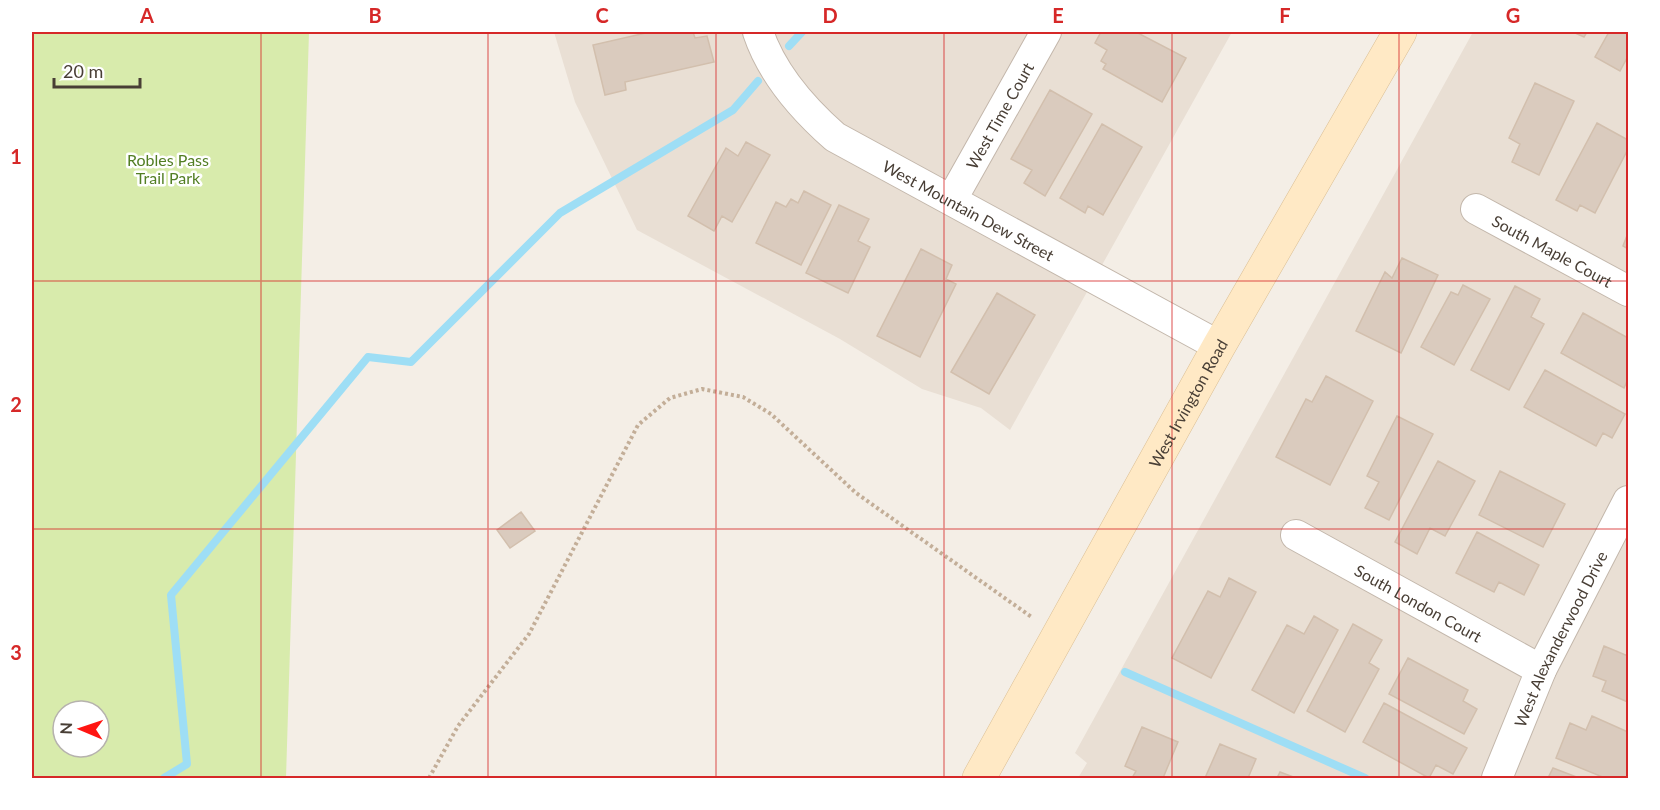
<svg xmlns="http://www.w3.org/2000/svg" width="1660" height="810" viewBox="0 0 1660 810" font-family="Lato,sans-serif">
	<style>
		.residential { fill: #e9dfd4 }
		.green { fill: #d8ebac; fill-rule: evenodd }
		.lines { fill: none; stroke-linecap: round; stroke-linejoin: round }
		.stream { stroke: #9edef5; stroke-width: 8 }
		.building { fill: #dacbbe; stroke: #d2bfad; stroke-width: 1.5 }
		.street-casing { stroke: #c3b7ab; stroke-width: 32 }
		.secondary-casing { stroke: #dbbf94; stroke-width: 34 }
		.path { stroke: #c3ae98; stroke-width: 4; stroke-dasharray: 3 3; stroke-linecap: butt }
		.street { stroke: #fff; stroke-width: 30 }
		.secondary { stroke: #ffe9c5; stroke-width: 33 }
		.grid { fill: none; stroke: #d62828; stroke-width: 1.5; stroke-opacity: 0.55 }
		.labels { text-anchor: middle; dominant-baseline: central; stroke-width: 5; stroke-linejoin: round; paint-order: stroke }
		.street-label { font-size: 16px; fill: #483e35; stroke: #fff }
		.park-label { font-size: 16px; fill: #527e24; stroke: #fff }
		.neatline { fill: none; stroke: #d62828; stroke-width: 2 }
		.grid-label { font-size: 20px; text-anchor: middle; font-weight: bold; fill: #d62828 }
	</style>
	<rect width="100%" height="100%" fill="#f4eee6"/>
	<path class="residential" d="M554 32H1232L1010 430 981 408 922 389 840 339 637 230 575 102Z
		M1473 32H1628V778H1078L1087 763 1075 753Z"/>
	<path class="green" d="M32 32H309L286 778H32ZM63 711H99V747H63Z"/>
	<g class="lines">
		<path class="stream" d="M789 46 802 32
			M1125 672 1365 778
			M164 778 187 764 171 595 368 357 411 362 560 213 733 110 758 81"/>
	</g>
	<path class="building" d="M650 32H693L695 38 707 36 714 62 625 82 626 90 605 95 593 45Z
		M1101 32H1136L1186 58 1162 102 1103 69 1106 64 1101 61 1107 50 1095 43Z
		M1573 32H1587L1584 37Z
		M1609 32H1628V56L1620 71 1595 57Z
		M1535 83 1574 101 1539 175 1512 162 1520 144 1509 138Z
		M1050 90 1092 114 1045 196 1024 183 1032 170 1011 159Z
		M1597 123 1628 140V149L1595 213 1580 205 1577 211 1556 200Z
		M1102 124 1142 147 1103 215 1088 206 1085 213 1060 198Z
		M746 142 770 155 732 222 722 216 714 231 688 216 726 148 738 156Z
		M804 191 831 205 801 265 756 243 776 202 786 207 791 199 798 203Z
		M839 205 869 219 858 241 870 247 848 293 806 273Z
		M1628 233V249L1623 246Z
		M921 249 952 265 946 279 956 284 920 357 877 336Z
		M1402 258 1438 275 1401 353 1356 331 1385 272 1392 278Z
		M1463 285 1490 299 1454 365 1421 347 1451 292 1458 295Z
		M1515 286 1540 299 1531 317 1544 324 1509 390 1471 370Z
		M997 293 1035 315 989 394 951 372Z
		M1583 313 1628 338V379L1624 388 1561 353Z
		M1545 370 1625 414 1612 438 1603 433 1596 446 1524 407Z
		M1326 376 1373 401 1330 485 1276 457 1306 399 1312 402Z
		M1397 416 1433 434 1389 520 1365 508 1379 482 1367 476Z
		M1438 461 1475 481 1445 536 1430 528 1417 554 1395 542Z
		M1500 471 1565 504 1543 547 1479 515Z
		M521 512 535 531 510 548 497 530Z
		M1477 532 1539 565 1524 595 1499 582 1494 592 1456 573Z
		M1229 578 1256 592 1211 678 1172 658 1208 591 1220 597Z
		M1314 616 1338 630 1294 713 1252 690 1287 625 1304 634Z
		M1353 624 1382 640 1369 663 1379 669 1345 732 1307 711Z
		M1604 646 1628 656V702L1602 691 1606 681 1593 676Z
		M1408 658 1468 690 1463 701 1477 709 1464 734 1389 694Z
		M1384 703 1467 748 1453 774 1436 765 1429 778 1363 742Z
		M1592 716 1628 732V778H1605L1556 758 1570 723 1586 730Z
		M1142 727 1178 742 1163 778H1132L1136 771 1125 766Z
		M1220 744 1256 759 1248 778H1205Z
		M1553 768 1579 778H1548Z
		M1280 772 1296 778H1277Z"/>
	<g class="lines">
		<defs>
			<g id="street">
				<path id="s1" d="M758 32C772 74 802 108 835 137L1219 346"/>
				<path id="s2" d="M952 199 1046 32"/>
				<path id="s3" d="M1476 209 1628 291"/>
				<path id="s4" d="M1296 535 1541 670"/>
				<path id="s5" d="M1497 778 1541 670 1628 501"/>
			</g>
			<g id="secondary">
				<path id="s6" d="M979 778 1219 346 1400 32"/>
			</g>
		</defs>
		<use href="#street" class="street-casing"/>
		<use href="#secondary" class="secondary-casing"/>
		<path class="path" d="M429 778 458 726 529 634 638 425 670 398 702 389 743 397 771 414 856 493 1033 618"/>
		<use href="#street" class="street"/>
		<use href="#secondary" class="secondary"/>
	</g>
	<path class="grid" d="M261 32V778M488 32V778M716 32V778M944 32V778M1172 32V778M1399 32V778M32 281H1628M32 529H1628"/>
	<g class="labels">
		<g class="street-label">
			<text stroke="none"><textPath href="#s2" startOffset="96">West Time Court</textPath></text>
			<text stroke="none"><textPath href="#s1" startOffset="284">West Mountain Dew Street</textPath></text>
			<text stroke="none"><textPath href="#s3" startOffset="87">South Maple Court</textPath></text>
			<text stroke="none"><textPath href="#s6" startOffset="429">West Irvington Road</textPath></text>
			<text stroke="none"><textPath href="#s4" startOffset="140">South London Court</textPath></text>
			<text stroke="none"><textPath href="#s5" startOffset="153">West Alexanderwood Drive</textPath></text>
		</g>
		<g class="park-label">
			<text x="168" y="159">Robles Pass<tspan x="168" dy="18">Trail Park</tspan></text>
		</g>
	</g>
	<rect width="1660" height="810" fill="none" stroke="#ffffff" stroke-width="66"/>
	<g transform="translate(81 729) rotate(272)"><circle r="28" fill="#ffffff" stroke="#b6b2ae" stroke-width="1.5"/>
	<path d="M0-4.5L10 22L0 15L-10 22Z" fill="#ff1512"/>
	<text y="-9" font-size="16" font-weight="bold" text-anchor="middle" fill="#483e35">N</text>
	</g>
	<path d="M54 78v9h86v-9" fill="none" stroke="#483e35" stroke-width="3"/>
	<text x="63" y="78" font-size="18" fill="#483e35" stroke="#ffffff" stroke-width="4.5" paint-order="stroke">20 m</text>
	<rect x="33" y="33" width="1594" height="744" class="neatline"/>
	<g class="grid-label">
		<text x="147" y="23">A</text>
		<text x="375" y="23">B</text>
		<text x="602" y="23">C</text>
		<text x="830" y="23">D</text>
		<text x="1058" y="23">E</text>
		<text x="1285" y="23">F</text>
		<text x="1513" y="23">G</text>
		<text x="16" y="164">1</text>
		<text x="16" y="412">2</text>
		<text x="16" y="660">3</text>
	</g>
</svg>
